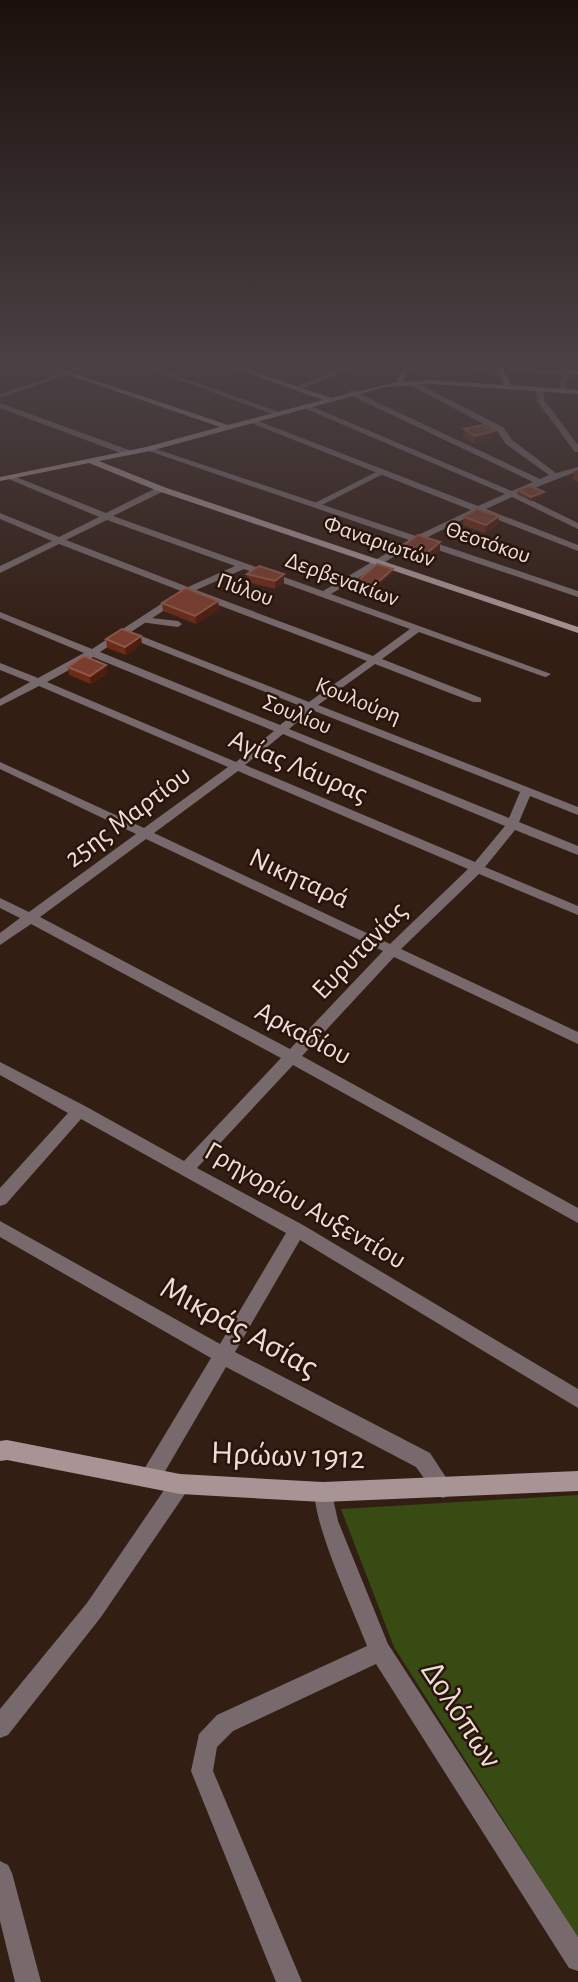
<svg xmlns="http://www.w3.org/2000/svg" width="578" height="1982" viewBox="0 0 578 1982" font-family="'Alegreya Sans',sans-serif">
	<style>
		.green { fill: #384b13 }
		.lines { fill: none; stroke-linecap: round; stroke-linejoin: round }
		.lane { fill: #786a6c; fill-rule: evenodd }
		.street { fill: #786a6c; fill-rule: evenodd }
		.secondary { fill: #a89395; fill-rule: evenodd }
		.wall { fill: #6c2a18 }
		.shaded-wall { fill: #4f1d0e }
		.building { fill: #7a3d2d; stroke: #8c5648; stroke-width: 2 }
		.labels { text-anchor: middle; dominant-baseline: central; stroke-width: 5; stroke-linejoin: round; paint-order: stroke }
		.far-street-label { font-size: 23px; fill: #edddd7; stroke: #29140b }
		.street-label { font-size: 28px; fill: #edddd7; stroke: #29140b }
		.near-street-label { font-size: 33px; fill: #edddd7; stroke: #29140b }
	</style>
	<rect width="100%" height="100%" fill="#331e14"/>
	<path class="green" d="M578 1495V1938L394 1647 341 1509Z"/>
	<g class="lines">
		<path class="lane" d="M457 363H465L508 377 503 378Z
			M565 371 571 378 565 381 568 392 565 394 562 392 559 380 564 377 562 373Z
			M380 470 387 472 318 507 311 505Z
			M143 617 178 621 182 624 178 627 140 622 139 620Z"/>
		<path class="street" d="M91 363H100L0 398V394Z
			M132 363H141L282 413 275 415Z
			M255 363H264L244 371 239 370Z
			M355 363H363L299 390 292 388Z
			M501 368 578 371V375L499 371Z
			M411 380 503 427 512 440 556 473 578 467V471L519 494 578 523V529L512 497 486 509 578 545V551L478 512 424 539 578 591V597L417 543 331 594 551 674 546 677 542 676 419 632 382 659 481 698V702H473L375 664 318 705 578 807V815L530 796 519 822 578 846V855L515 830 485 867 578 906V915L479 874 401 949 578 1032V1044L394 957 302 1056 578 1208V1223L293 1065 197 1168 303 1225 578 1389V1408L300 1240 235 1352 430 1453 453 1488 450 1495 443 1498 436 1495 416 1467 226 1367 157 1485 150 1488 143 1485 140 1478 143 1471 211 1358 0 1237V1221L220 1344 286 1233 81 1119 6 1204 0 1206V1188L68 1113 0 1075V1062L85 1106 184 1161 281 1058 31 924 0 945V933L20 918 0 908V898L29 912 136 834 0 769V762L144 828 228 767 39 686 0 706V699L30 682 0 670V663L38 678 84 653 0 618V612L92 649 181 591 59 544 0 573V566L52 541 0 519V513L59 537 99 517 4 477 11 475 106 513 158 487H164V491L113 516 323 591 409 540 143 449 150 447 416 536 471 510 246 421 253 419 478 506 505 494 299 406 306 404 512 491 533 482 348 394 351 390 540 479 549 475 506 444 497 431 408 384ZM107 520 235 566 188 587 66 540ZM244 569 410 629 373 656 196 590ZM189 594 367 661 309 702 131 632ZM124 636 303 707 280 725 100 652ZM93 657 274 731 236 762 47 682ZM312 710 520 792 509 818 289 729ZM283 734 505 826 475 862 245 765ZM238 771 468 869 390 944 154 833ZM146 839 383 951 290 1049 40 917Z
			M536 388 543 390 545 401 578 445V452H575L537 401Z
			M0 403 132 451 133 453 126 455 0 408Z
			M180 1474 187 1477 190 1484 187 1491 101 1617 8 1735 0 1738V1709L87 1603 173 1477Z
			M323 1482 330 1485 338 1521 388 1644 578 1937V1971L569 1968 376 1664 233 1731 217 1747 213 1771 302 1982H276L191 1771 199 1734 217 1715 367 1646C356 1616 306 1510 316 1485Z
			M0 1861 8 1865 12 1873 41 1982H15L0 1921Z"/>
		<path class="secondary" d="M34 363H43L228 425 323 400 220 363H229L331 398 397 382C399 366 420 362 433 363L406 373 404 382 432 380 504 385 494 363H500L511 385 578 390V394L432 384 386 387 150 451 99 461 164 487 578 627V633L158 491 89 463 0 481V477L146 447 220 427Z
			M7 1440 180 1474 323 1482 578 1471V1491L323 1502 180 1494 7 1460 0 1461V1441Z"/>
	</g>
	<path class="wall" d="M464 429 494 431 493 439 474 444 463 437Z
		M578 470V482L572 479 574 472Z
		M518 490 543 496 531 501 517 494Z
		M464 517 498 524 485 533 463 525Z
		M404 545 440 550 426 561 404 554Z
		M393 573 372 591 355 586 356 582Z
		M247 574 284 583 275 589 247 582Z
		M218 601 219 609 196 624 163 611 162 603Z
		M106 639 142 644 126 655 107 648Z
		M106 665 107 674 91 684 69 675 68 667Z"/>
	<path class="shaded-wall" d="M494 431 493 439 474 444 475 436Z
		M544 492 543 496 531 501V497Z
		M499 516 498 524 485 533 486 525Z
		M440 542V550L426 561 427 553Z
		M393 569V573L372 591V587Z
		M284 574V583L275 589V581Z
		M218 601 219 609 196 624 195 616Z
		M141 636 142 644 126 655 125 647Z
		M106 665 107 674 91 684 90 676Z"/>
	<path class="building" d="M482 425 494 431 475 436 464 429Z
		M530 486 544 492 531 497 518 490Z
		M477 509 499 516 486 525 464 517Z
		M418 535 440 542 427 553 404 545Z
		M377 564 393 569 372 587 356 582Z
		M259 566 284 574 275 581 247 574Z
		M186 588 218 601 195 616 162 603Z
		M122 629 141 636 125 647 106 639Z
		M84 656 106 665 90 676 68 667Z"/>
	<linearGradient id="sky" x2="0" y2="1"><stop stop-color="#1c100b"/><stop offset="0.57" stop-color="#4a4145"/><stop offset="1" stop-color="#4a4145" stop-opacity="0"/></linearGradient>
	<rect width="578" height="640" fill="url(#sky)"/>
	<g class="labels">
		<g class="far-street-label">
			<text transform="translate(379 542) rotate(19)">Φαναριωτών</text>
			<text transform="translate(488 543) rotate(19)">Θεοτόκου</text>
			<text transform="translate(342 580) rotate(20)">Δερβενακίων</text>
			<text transform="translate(245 590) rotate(20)">Πύλου</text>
			<text transform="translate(358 701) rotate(22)">Κουλούρη</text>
			<text transform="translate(297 715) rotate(22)">Σουλίου</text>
		</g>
		<g class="street-label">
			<text transform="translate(298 767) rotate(23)">Αγίας Λάυρας</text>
			<text transform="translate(128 817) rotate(-37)">25ης Μαρτίου</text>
			<text transform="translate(299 879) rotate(25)">Νικηταρά</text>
			<text transform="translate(360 951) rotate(-46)">Ευρυτανίας</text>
			<text transform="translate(303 1034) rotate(28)">Αρκαδίου</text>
			<text transform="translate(305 1206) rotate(30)">Γρηγορίου Αυξεντίου</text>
		</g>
		<g class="near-street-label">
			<text transform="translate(239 1328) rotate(29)">Μικράς Ασίας</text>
			<text transform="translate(288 1456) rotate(2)">Ηρώων 1912</text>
			<text transform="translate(461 1715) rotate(57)">Δολόπων</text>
		</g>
	</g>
</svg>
